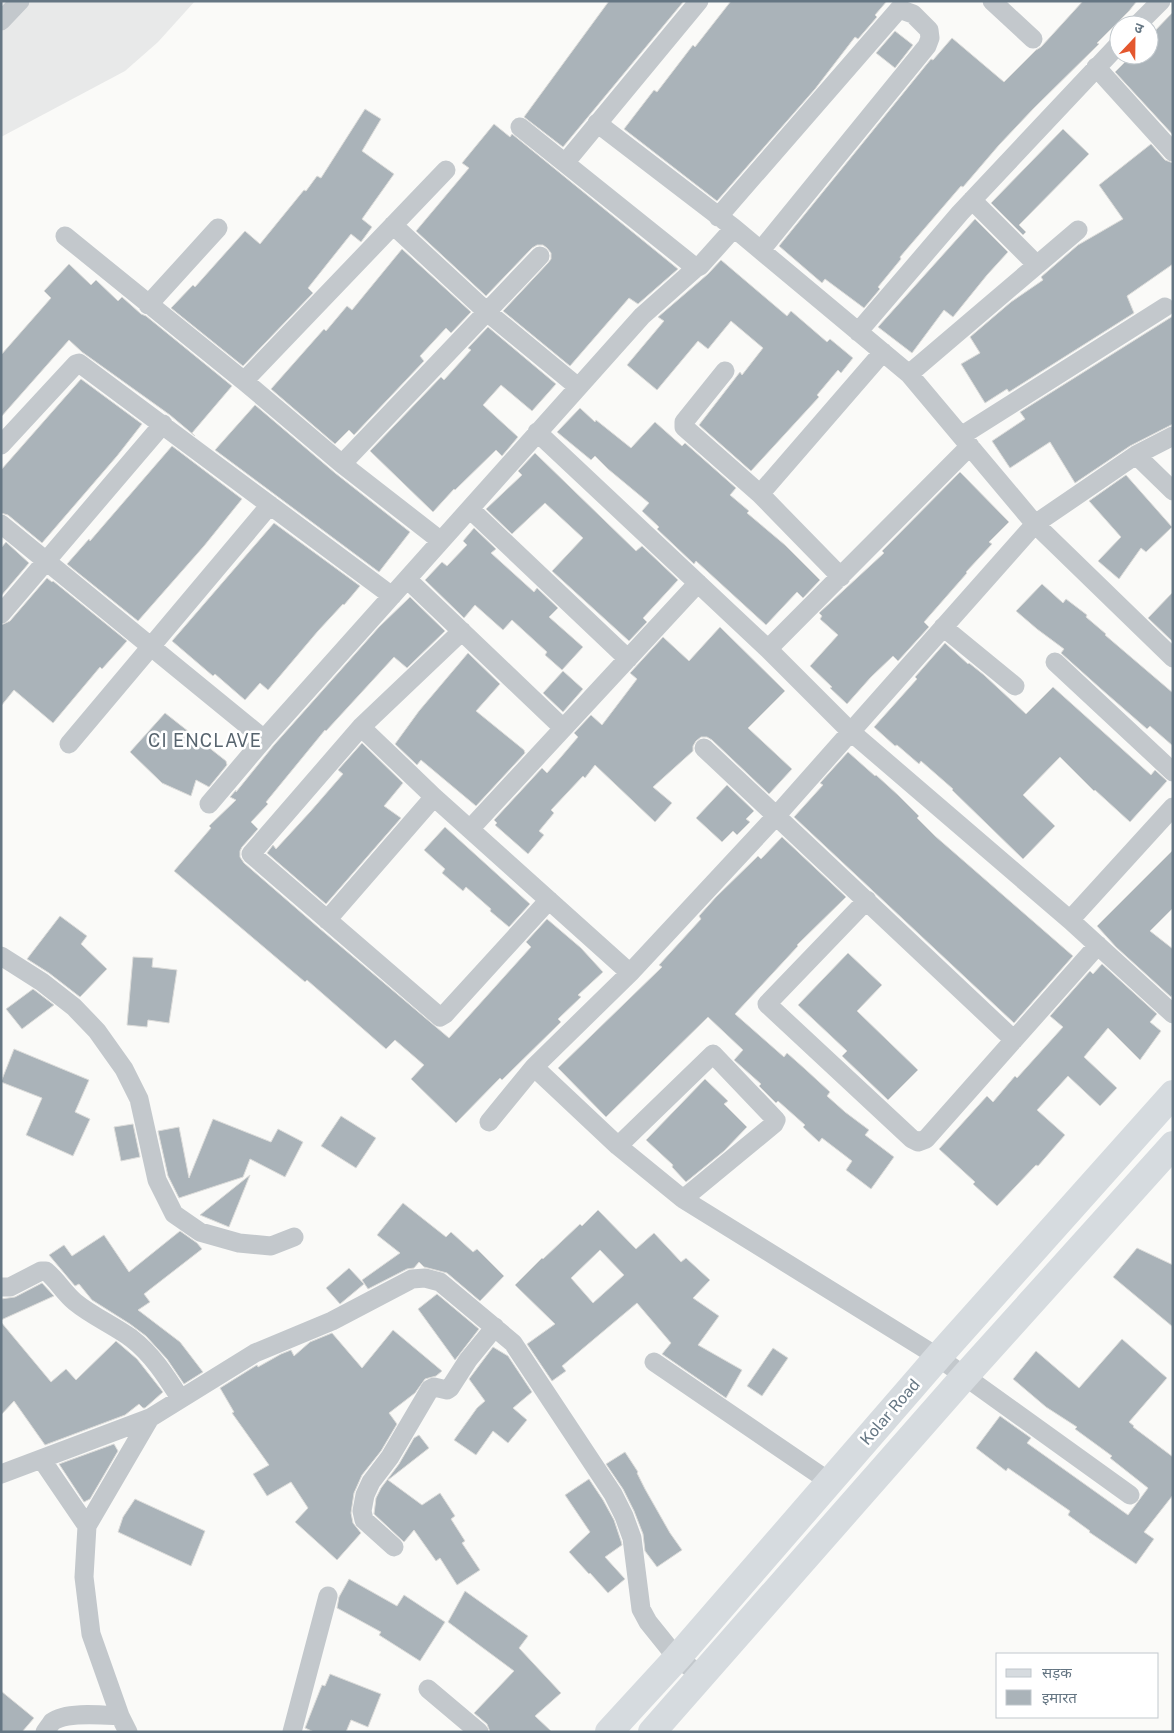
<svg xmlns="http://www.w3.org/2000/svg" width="1174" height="1733" viewBox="0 0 1174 1733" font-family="'Public Sans','Noto Sans Devanagari',sans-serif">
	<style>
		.built { fill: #e8e9e9 }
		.building { fill: #aab3b9; stroke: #dcdcda; fill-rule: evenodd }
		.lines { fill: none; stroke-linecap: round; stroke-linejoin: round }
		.street { stroke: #c3c8cc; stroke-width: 19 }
		.secondary { stroke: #d6dbdf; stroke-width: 28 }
		.labels { text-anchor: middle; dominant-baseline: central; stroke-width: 5; stroke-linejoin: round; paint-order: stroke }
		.street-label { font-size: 16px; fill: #657683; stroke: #fff }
		.neighbourhood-label { font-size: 18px; letter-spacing: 1px; fill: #57646e; stroke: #fff }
	</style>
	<rect width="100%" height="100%" fill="#fafaf8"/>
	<path class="built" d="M1 1H195L158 42 125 71 1 137Z"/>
	<path class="building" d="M609 1H684L563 147 524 117Z
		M731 1H887L875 15 877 17 858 39 855 37 815 89 717 201 624 129 654 90 657 92 693 45 695 47Z
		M1083 1H1137L1129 11 1097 43 1099 44 1034 108 999 145 963 187 961 186 900 257 901 259 878 287 880 289 864 308 825 279 822 283 779 246 931 59 933 60 952 38 1004 82 1036 50 1041 47Z
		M1173 12V135L1115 72 1132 55H1149V37Z
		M895 31 913 45 895 68 876 53Z
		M365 109 381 119 362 151 394 174 362 219 372 227 361 242 351 234 308 288 313 293 243 366 171 308 193 285 195 287 245 231 260 244 304 190 306 191 317 176 321 178Z
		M494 124 510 137 512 134 678 269 638 304 629 298 570 366 503 311 548 263 551 259V253L547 248 543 245H537L532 248 486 296 416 231 469 168 462 163Z
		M1063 129 1089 154 1019 225 1026 232 1023 235 991 203Z
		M1151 144 1165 160 1173 163V264L1127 296 1134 313 1009 392 1007 389 985 403 961 364 980 353 970 337 1011 302 1043 280 1041 277 1078 245 1123 219 1099 185Z
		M975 219 1008 252 987 275 953 317 944 310 912 353 878 327Z
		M402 249 471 312 451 333 446 328 420 356 424 361 354 435 349 430 335 444 271 389 324 329 326 331 347 306 352 310Z
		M721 260 787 316 791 311 827 342 830 339 853 358 841 373 838 370 817 395 819 397 751 471 699 425 740 372 742 375 763 348 731 321 708 349 698 341 657 390 627 365 664 321 658 317 708 274Z
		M69 264 91 285 96 280 118 301 122 297 141 314 146 316 232 386 192 433 195 436 170 415 82 352 69 340 1 417V355L51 298 44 291Z
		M1173 316V424L1130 446 1075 483 1050 442 1010 468 992 441 1025 419 1020 412Z
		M488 327 556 384 532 411 501 385 483 405 518 437 502 456 496 450 455 490 454 489 433 512 370 451 441 377 444 380 471 350 468 348Z
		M81 379 142 424 117 456 42 543 8 515 1 513V470Z
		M255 405 335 473 410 532 379 572 215 450Z
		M580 408 595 422 596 420 631 448 655 422 682 446 685 443 736 488 730 495 749 511 747 513 785 545 820 580 803 598 797 592 766 625 696 561 694 564 657 529 659 527 642 511 649 503 608 469 595 456 591 460 557 432Z
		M172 446 242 499 204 546 138 621 67 564 89 539 90 541Z
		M535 453 636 551 642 546 678 580 643 618 647 622 629 641 552 571 583 538 545 503 512 534 486 509 522 475 518 471Z
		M960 472 1009 522 989 542 992 544 966 572 967 573 924 622 929 627 898 661 893 656 871 677 847 704 830 688 832 687 810 666 838 635 820 619 822 616 819 613 884 553 882 551Z
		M1126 475 1172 527 1146 552 1141 548 1119 579 1098 561 1121 537 1089 501Z
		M274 523 360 586 344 605 343 604 318 631 268 690 260 683 245 700 215 674 213 676 172 641Z
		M474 528 496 549 491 553 534 592 537 588 558 608 549 617 583 647 562 670 545 655 547 652 512 620 503 630 475 605 464 618 425 580 442 562 447 566 467 545 463 541Z
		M6 542 29 563 1 596V548Z
		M47 578 52 582 53 581 127 641 102 669 100 667 53 723 14 690 1 706V625L10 621Z
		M1042 584 1063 603 1066 599 1087 615 1086 617 1106 634 1105 635 1173 693V746L1150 726 1147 729 1100 688 1061 653 1064 649 1037 629 1016 611Z
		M1173 592V642L1148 618Z
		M410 597 445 631 407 668 394 657 326 731 325 730 266 802 268 804 251 822 258 829 242 847 240 851V857L244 863 319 928 449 1038 531 947 526 942 547 919 581 948 603 972 578 995 581 997 558 1019 561 1022 502 1080 500 1078 456 1123 411 1079 424 1065 395 1040 386 1049 307 980 305 982 174 871 211 828 209 826 236 800 230 797 236 790V792L274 745 379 627Z
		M720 627 785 691 748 728 792 769 769 794 712 740 707 737H701L696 741 693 746V751L653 787 672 803 655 822 595 765 585 778 583 776 551 810 554 813 539 831 544 835 528 854 495 825 497 823 494 820 542 768 547 773 561 757 578 737 574 733 591 715 602 725 637 679 630 673 663 637 689 661Z
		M945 643 968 664 969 663 984 675 1026 714 1053 687 1151 775 1155 770 1167 781 1130 822 1095 790 1094 791 1060 757 1023 795 1055 826 1023 859 952 790 953 789 921 761 919 764 897 745 895 746 874 727 917 679 915 677Z
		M468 653 500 684 476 711 524 750 525 753 476 806 421 760 417 765 395 744 419 711Z
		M563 671 583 689 563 712 543 693Z
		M165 713 226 761 227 765 209 787 196 780 191 796 162 783 130 752Z
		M362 743 403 783 384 806 401 818 326 904 267 853 273 845 276 849 310 812 343 774 338 770Z
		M848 752 875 776 876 775 898 795 919 816 917 818 935 836 1073 956 1014 1023 794 817 823 785 820 783Z
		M727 785 754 811 746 819 750 822 737 835 733 831 722 842 696 818Z
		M445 827 530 904 509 927 490 911 491 909 466 887 463 891 442 873 445 869 424 850Z
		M782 837 846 897 797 945 798 946 735 1014 784 1057 787 1053 805 1069 830 1092 827 1096 845 1112 869 1130 865 1135 894 1157 871 1189 846 1170 852 1161 822 1138 819 1142 803 1127 805 1125 778 1101 776 1103 759 1086 761 1084 734 1060 743 1050 708 1017 606 1117 558 1068 662 967 659 965 701 919 699 916 716 897 758 856 761 859Z
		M1173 850V908L1150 931 1173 949V994L1171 997 1116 947 1097 926Z
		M60 916 87 936 81 944 107 969 80 997 49 973 27 959Z
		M848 953 882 985 857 1011 918 1070 888 1100 842 1056 847 1051 798 1005Z
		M133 957 153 958 152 967 177 970 169 1023 148 1020 147 1027 127 1025Z
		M1102 964 1157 1014 1150 1022 1161 1031 1140 1060 1108 1028 1084 1057 1117 1088 1100 1106 1068 1076 1037 1110 1065 1135 1038 1166 1036 1165 997 1206 973 1184 975 1182 939 1149 987 1096 993 1102 1015 1076 1017 1078 1063 1027 1050 1016 1090 971 1093 974Z
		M33 989 54 1005 22 1029 6 1009Z
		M14 1049 89 1080 75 1112 90 1119 73 1156 26 1135 42 1098 1 1082Z
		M705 1079 728 1101 724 1104 747 1127 724 1151 686 1182 672 1167 673 1165 646 1140Z
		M341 1116 376 1138 356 1168 321 1146Z
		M213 1119 271 1142 278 1129 303 1142 285 1177 250 1159 243 1177 179 1198 168 1176 158 1131 179 1127 189 1178Z
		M133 1124 140 1157 121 1161 114 1127Z
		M250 1175 229 1227 200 1215Z
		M403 1203 446 1237 451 1232 473 1252 477 1249 504 1276 480 1301 447 1273 424 1267 419 1262 414 1268 407 1269 368 1289 362 1280 400 1253 377 1235Z
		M598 1210 636 1249 654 1233 681 1262 686 1258 710 1280 693 1298 719 1316 698 1345 742 1370 726 1398 662 1354 671 1343 637 1303 562 1366 566 1371 552 1381 527 1344 555 1324 515 1285 542 1258 543 1259 580 1224 582 1226ZM600 1250 624 1275 593 1303 571 1278Z
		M180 1231 197 1243 202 1249 144 1294 150 1302 138 1310 180 1342 203 1372 184 1384 167 1359 146 1336 130 1324 92 1300 79 1284 75 1286 49 1255 64 1245 72 1256 104 1235 129 1272Z
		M1137 1248 1173 1265V1327L1113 1277Z
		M349 1268 364 1284 340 1304 326 1288Z
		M42 1283 54 1296 1 1320V1299L15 1297Z
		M437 1294 479 1329 455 1360 418 1309Z
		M1 1322 51 1382 66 1369 76 1380 116 1341 137 1359 163 1392 145 1408H143L139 1404 125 1415 45 1445 14 1401 1 1415Z
		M393 1330 442 1371 436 1376 425 1379 415 1393 389 1413 397 1424 381 1451 362 1475 354 1493 351 1513 353 1523 361 1533 337 1560 295 1522 308 1508 291 1482 267 1496 253 1474 269 1465 232 1413 234 1412 220 1388 257 1365 258 1367 281 1354 291 1350 294 1356 310 1342 332 1333 362 1368Z
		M1122 1339 1167 1378 1129 1422 1134 1426 1133 1427 1173 1457V1495L1144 1532 1154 1539 1136 1564 1089 1532 1090 1531 1068 1515 1070 1511 1008 1468 1006 1471 976 1448 1000 1416 1031 1438 1027 1443 1128 1515 1148 1488 1110 1458 1112 1456 1075 1429 1077 1427 1046 1407 1013 1379 1036 1351 1079 1388Z
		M493 1347 508 1356 532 1392 513 1408 527 1420 508 1443 493 1431 476 1455 454 1440 477 1408 485 1401 469 1379Z
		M773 1348 788 1358 762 1396 747 1386Z
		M419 1435 429 1448 388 1480 422 1505 440 1493 455 1516 451 1519 465 1541 462 1543 480 1570 457 1585 440 1558 436 1561 414 1530 404 1542 374 1514 376 1498 381 1488 399 1464 414 1438Z
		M114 1444 118 1451 90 1499 84 1502 59 1464Z
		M625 1452 638 1472 637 1473 645 1489 670 1533 682 1550 657 1567 645 1551 643 1534 634 1511 623 1489 606 1464Z
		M589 1479 603 1500 614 1520 621 1541 622 1545 605 1557 625 1579 608 1593 590 1573 589 1574 569 1552 590 1532 565 1495Z
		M135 1499 205 1531 191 1566 118 1532 123 1517Z
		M349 1579 397 1606 404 1595 445 1622 420 1661 379 1635 381 1632 337 1608 339 1597Z
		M465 1591 528 1636 519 1648 561 1693 535 1716 552 1732H490L487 1724 474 1713 514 1671 448 1622Z
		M330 1674 381 1694 368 1727 351 1720 346 1732H314L305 1728 322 1685 325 1686Z
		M1 1691 34 1718 22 1732H1Z"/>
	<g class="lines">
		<path class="street" d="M992 1 1033 39
			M1 21 20 1
			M1137 25 1161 1
			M1096 67 1173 152
			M597 123 734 228 909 374 1035 524 1173 658
			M520 127 696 268 700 266 734 228
			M565 163 699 1
			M972 200 1037 265
			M718 217 899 9 913 14 929 30 930 38 927 46 761 250
			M393 225 487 312 578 387
			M65 236 244 381 342 464 441 541
			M148 305 218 228
			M858 332 960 213 1119 44
			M725 371 684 422V427L760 494 841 577
			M909 374 1078 230
			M244 381 446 170
			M537 432 768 649 850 731 1070 920 1173 1014
			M961 436 1165 307
			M1 445 76 364 79 363 392 596
			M1136 455 1173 491
			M342 464 540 256
			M760 494 883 352
			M470 509 628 659
			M1 524 264 739
			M407 579 563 728
			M1 614 163 424
			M943 627 1015 686
			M462 631 361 727 251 854 440 1017 445 1014 549 900
			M768 649 970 446
			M1055 662 1173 772
			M361 727 434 797 630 973
			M69 744 270 505
			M704 748 1014 1040
			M209 804 264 739 642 316 696 268
			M470 829 698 583
			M867 900 767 1004 912 1139 918 1142 926 1139 1098 945
			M327 920 434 797
			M1070 920 1173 807
			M1 956 42 982 74 1007 97 1031 124 1069 139 1099 157 1180 174 1214 200 1232 239 1243 271 1246 294 1237
			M534 1067 618 1146 683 1199 938 1357 1130 1495
			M489 1122 534 1067 630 973 777 815 1035 524 1136 455 1173 436
			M618 1146 713 1054 776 1120 774 1124 683 1199
			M1 1287H10L41 1271H46C57 1280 64 1293 75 1302 92 1316 113 1325 131 1338 152 1354 166 1376 180 1398
			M654 1362 830 1482
			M42 1460 87 1526 84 1577 91 1634 120 1716 128 1732
			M1 1474 150 1418 255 1353 332 1321 412 1279 425 1278 440 1282 513 1343 613 1494 624 1516 632 1538 641 1609 648 1622 677 1658 701 1675
			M87 1526 150 1418
			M394 1547 364 1520 362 1511 365 1495 371 1482 390 1457 430 1389 434 1387 447 1390 450 1388 468 1360 495 1327
			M428 1689 479 1732
			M45 1732C47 1729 50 1725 52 1722 66 1711 103 1715 120 1716
			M292 1732 328 1596"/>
		<path class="secondary" d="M609 1732 677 1658 938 1357 1173 1094
			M652 1732 964 1377 1173 1145"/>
	</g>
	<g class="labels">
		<g class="street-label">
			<text transform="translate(890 1412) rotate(-49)">Kolar Road</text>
		</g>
		<g class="neighbourhood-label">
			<text x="205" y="740">CI ENCLAVE</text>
		</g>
	</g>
	<rect width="1174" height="1733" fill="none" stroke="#657683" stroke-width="5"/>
	<rect x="996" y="1653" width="162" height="65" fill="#ffffff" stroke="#c1c8cd"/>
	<rect x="1006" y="1669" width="25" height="8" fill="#d6dbdf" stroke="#c1c8cd"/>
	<text x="1042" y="1678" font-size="15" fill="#657683">सड़क</text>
	<rect x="1006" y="1690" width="25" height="15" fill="#aab3b9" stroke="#c1c8cd"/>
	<text x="1042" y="1703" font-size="15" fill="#657683">इमारत</text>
	<g transform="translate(1134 40) rotate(22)"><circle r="24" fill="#ffffff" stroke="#c1c8cd"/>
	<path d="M0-4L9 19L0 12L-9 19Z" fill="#e4572e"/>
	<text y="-8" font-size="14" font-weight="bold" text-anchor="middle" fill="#657683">उ</text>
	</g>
</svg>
